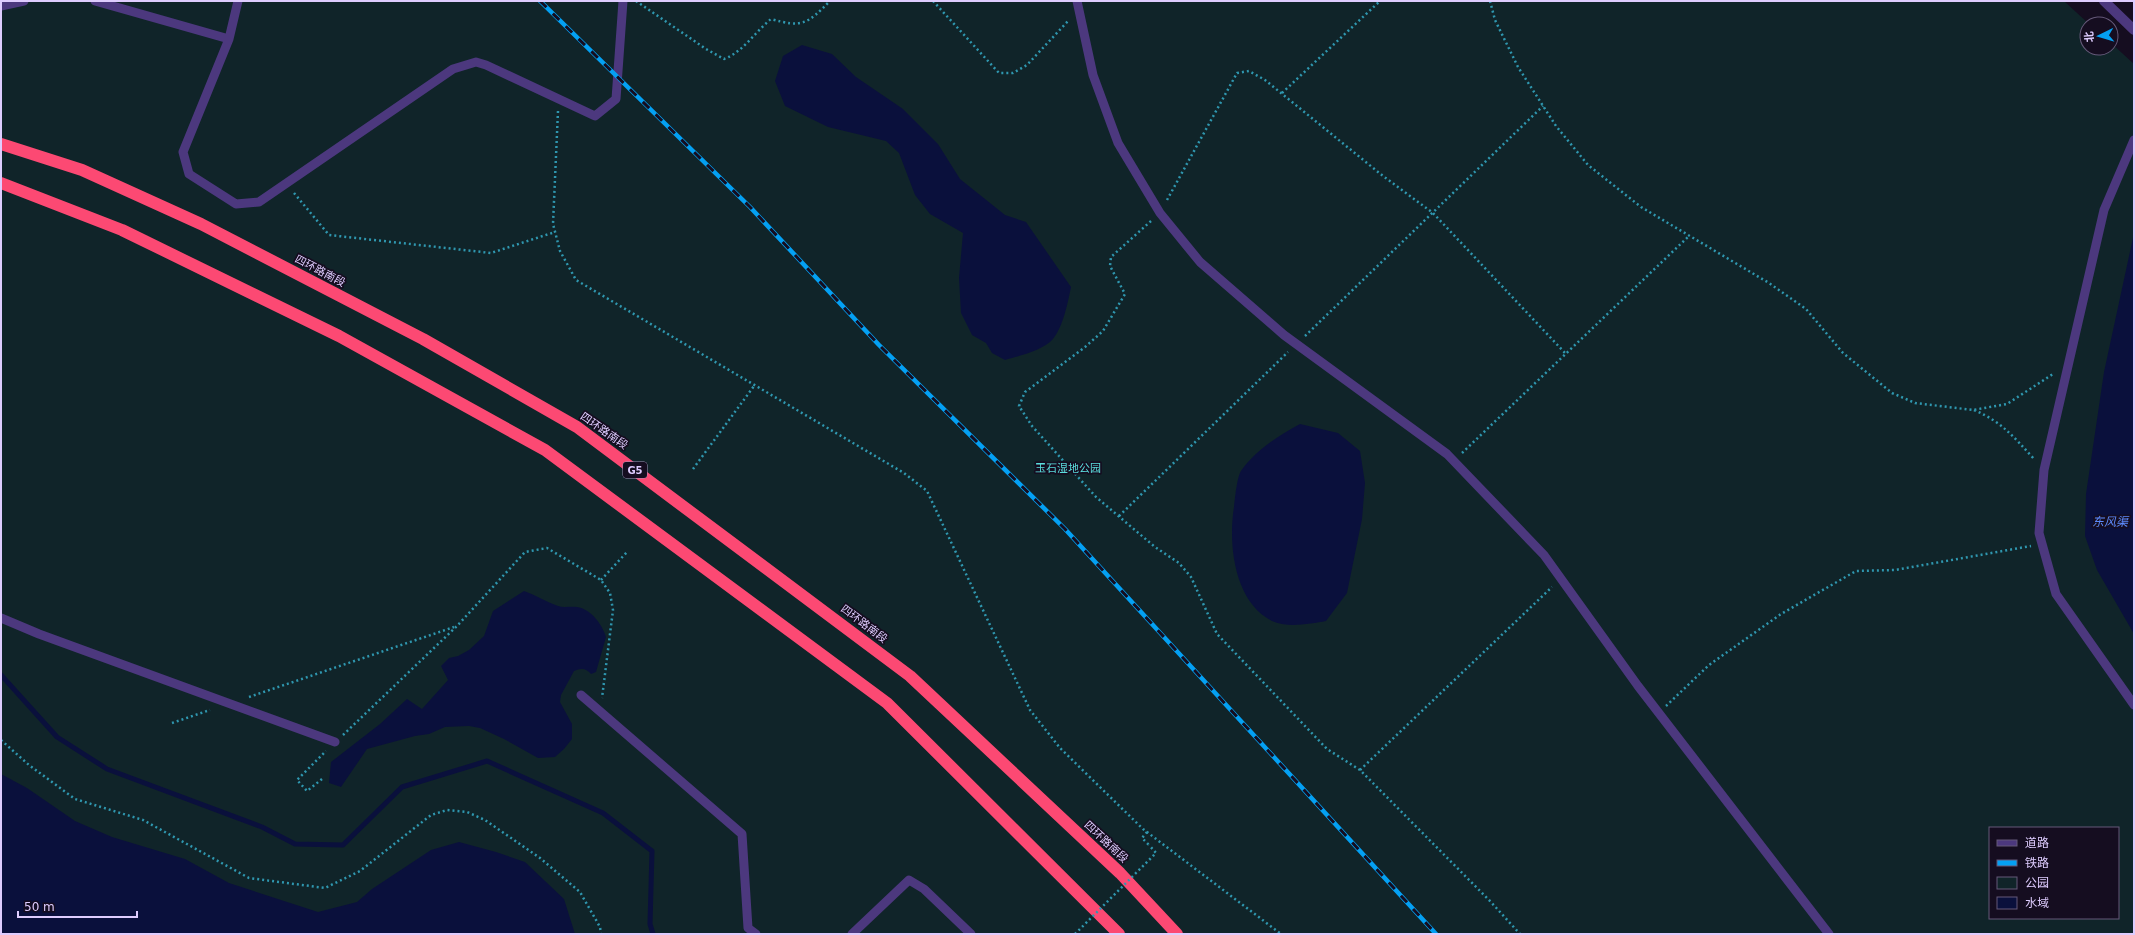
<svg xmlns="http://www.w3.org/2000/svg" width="2135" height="935" viewBox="0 0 2135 935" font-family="'DejaVu Sans','Noto Sans SC',sans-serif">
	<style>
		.green { fill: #102429; fill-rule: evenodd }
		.water { fill: #0a103c }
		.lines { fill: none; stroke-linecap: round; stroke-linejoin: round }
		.stream { stroke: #0a103c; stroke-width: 5 }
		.path { stroke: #2f97af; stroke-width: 2.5; stroke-dasharray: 2 3; stroke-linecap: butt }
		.service { stroke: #4c387e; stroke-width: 9 }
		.minor { stroke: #4c387e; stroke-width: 10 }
		.motorway { stroke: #fc4973; stroke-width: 12 }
		.rail-casing { stroke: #04a0f3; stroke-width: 4.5 }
		.rail { stroke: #150d20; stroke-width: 3; stroke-dasharray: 9; stroke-linecap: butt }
		.path-bridge { stroke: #2f97af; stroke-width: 2.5; stroke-dasharray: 2 3; stroke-linecap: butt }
		.labels { text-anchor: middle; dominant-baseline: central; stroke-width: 3.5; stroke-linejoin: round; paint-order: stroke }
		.shield { fill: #150d20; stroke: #a293bb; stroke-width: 1 }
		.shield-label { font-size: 10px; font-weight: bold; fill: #deccfe }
		.street-label { font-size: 11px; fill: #deccfe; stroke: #150d20 }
		.park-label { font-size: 11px; fill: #5adddc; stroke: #150d20 }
		.water-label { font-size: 12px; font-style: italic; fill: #5c8afc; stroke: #150d20 }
	</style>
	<rect width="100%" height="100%" fill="#150d20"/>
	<path class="green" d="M1 1H2064L2089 24H2087V48H2111V43L2134 64V934H1ZM1990 828H2118V918H1990Z"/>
	<path class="water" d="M802 45 832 54 856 77 903 109 938 144 960 179 1005 215 1026 222 1071 287C1068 302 1063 327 1053 339 1044 350 1019 356 1005 360L992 353 986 343 972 335 961 313 959 278 963 233 930 214 915 195 899 153 886 141 828 127 785 106 775 81 783 56Z
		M2134 233V634L2097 570 2085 536 2086 494 2104 372Z
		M1300 424 1338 433 1360 451 1365 483 1362 519 1347 593 1326 621C1311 624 1286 628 1272 621 1234 602 1228 544 1234 507 1235 498 1237 477 1241 471 1256 450 1278 436 1300 424Z
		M524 591C536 595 546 602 558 606 564 608 570 606 577 607 591 609 602 624 606 637L596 672 591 674C586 668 581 668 574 671L561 695 560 702 572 724V739L564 749 555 757 538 758 504 739 480 728 469 726 445 727 429 734 415 736 367 749 341 787 329 783 331 762 380 724 407 699 422 709 448 680 441 666 449 658 458 656 469 650 484 636 493 611Z
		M1 774 27 788 75 821 112 837 185 859 229 883 318 912 357 902 372 889 431 850 459 842 496 852 525 862 564 899 575 934H1Z"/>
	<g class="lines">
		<path class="stream" d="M1 675 57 737 107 769 262 827 295 844 343 845 402 787 487 761 603 813 652 851 650 924 653 934"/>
		<path class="path" d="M636 1 706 49 724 59C743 52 755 32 771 19 803 28 807 24 830 1
			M933 1 999 73H1013L1027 65 1069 20
			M1490 1 1495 20 1518 67 1556 126 1588 165 1641 207 1769 283 1806 309 1843 353 1892 393 1915 403 1973 410 2007 404 2053 374
			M1282 93 1380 1
			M558 111 553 224 560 251 576 280 904 473 927 491 1030 710 1060 748 1143 829 1281 934
			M294 193 329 235 491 253 555 232
			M1167 200 1237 73 1249 71 1265 80 1383 176 1433 213 1566 354
			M1151 221 1111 257 1110 266 1125 294 1103 331 1085 347 1025 392 1019 406 1032 426 1096 497 1155 547 1179 563 1191 577 1217 634 1327 749 1360 770 1490 901 1520 934
			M1305 336 1543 106
			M1974 410C2002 422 2014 437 2034 459
			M1462 453 1689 236
			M693 469 754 386
			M1119 516 1288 352
			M601 580 627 552
			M249 697 454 627
			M1666 706 1709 665 1781 614 1856 571 1895 570 2031 546
			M172 723 210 710
			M343 735 457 626 525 552 547 548 601 580 610 593 613 610 602 698
			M1 740 29 765 75 799 143 820 249 878 325 888 360 871 431 815 447 810 467 812 485 820 540 858 580 892 600 927 601 934
			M1360 770 1552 587
			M322 779 307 791 297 780 326 751
			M1147 832 1142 838 1149 845"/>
		<path class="service" d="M95 1 229 39
			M238 1 229 39 183 152 189 174 236 204 259 202 453 69 476 62 486 65 595 116 616 99 623 1
			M1077 1 1093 75 1118 143 1160 213 1200 262 1284 335 1447 454 1544 555 1638 686 1829 934
			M1 6 24 1
			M2134 140 2104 210 2044 470 2039 533 2056 594 2134 705
			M1 618 39 634 335 742
			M581 695 742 834 748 928 756 934
			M852 934 909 880 924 889 971 934"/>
		<path class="minor" d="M2104 1 2134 30"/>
		<path class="motorway" d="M1 144 82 170 201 224 423 339 577 427 910 676 1120 873 1177 934
			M1 183 122 230 339 336 545 450 887 703 1119 934"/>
		<defs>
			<path id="rail" d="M540 1 750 207 879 345 1065 529 1436 934"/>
		</defs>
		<use href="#rail" class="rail-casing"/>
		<use href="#rail" class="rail"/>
		<path class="path-bridge" d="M1075 934 1156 853 1149 845"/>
	</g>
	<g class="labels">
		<rect class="shield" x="623" y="462" width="24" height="16" rx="3"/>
		<g class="shield-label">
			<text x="635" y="470">G5</text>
		</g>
		<g class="street-label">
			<text transform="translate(320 271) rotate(28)">四环路南段</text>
			<text transform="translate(604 431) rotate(35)">四环路南段</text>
			<text transform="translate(864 624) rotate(37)">四环路南段</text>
			<text transform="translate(1106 842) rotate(43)">四环路南段</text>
		</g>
		<g class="park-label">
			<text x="1068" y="468">玉石湿地公园</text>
		</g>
		<g class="water-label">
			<text x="2110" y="522">东风渠</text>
		</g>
	</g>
	<rect width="2135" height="935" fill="none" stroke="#deccfe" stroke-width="4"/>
	<rect x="1989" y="827" width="130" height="92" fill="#150d20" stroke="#655979"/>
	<rect x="1997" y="840" width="20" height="6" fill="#4c387e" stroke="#655979"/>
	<text x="2025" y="847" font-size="12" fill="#deccfe">道路</text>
	<rect x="1997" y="860" width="20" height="6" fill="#04a0f3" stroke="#655979"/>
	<text x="2025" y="867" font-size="12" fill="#deccfe">铁路</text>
	<rect x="1997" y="877" width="20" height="12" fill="#102429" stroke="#655979"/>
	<text x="2025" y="887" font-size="12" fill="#deccfe">公园</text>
	<rect x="1997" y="897" width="20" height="12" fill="#0a103c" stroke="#655979"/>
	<text x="2025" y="907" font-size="12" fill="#deccfe">水域</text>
	<g transform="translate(2099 36) rotate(265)"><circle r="19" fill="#150d20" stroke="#655979"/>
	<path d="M0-3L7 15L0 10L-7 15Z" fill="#04a0f3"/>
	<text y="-6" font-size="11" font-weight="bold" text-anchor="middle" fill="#deccfe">北</text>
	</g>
	<path d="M18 911v6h119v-6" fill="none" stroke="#deccfe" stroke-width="2"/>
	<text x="24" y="911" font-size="12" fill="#deccfe" stroke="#150d20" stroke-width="3" paint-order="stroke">50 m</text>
</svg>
